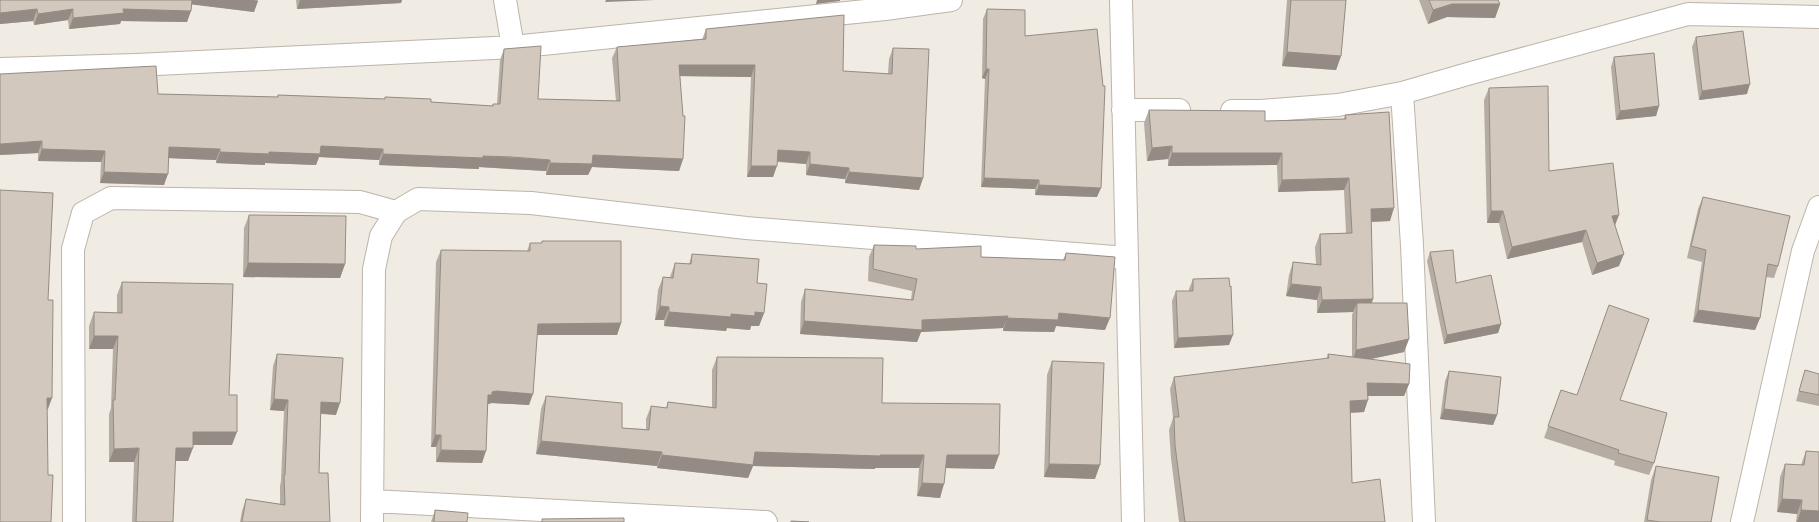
<svg xmlns="http://www.w3.org/2000/svg" width="1819" height="522" viewBox="0 0 1819 522" font-family="'Fira Sans',sans-serif">
	<style>
		.lines { fill: none; stroke-linecap: round; stroke-linejoin: round }
		.minor-casing { stroke: #bdb4aa; stroke-width: 24 }
		.minor { stroke: #fff; stroke-width: 22 }
		.wall { fill: #b5aca3 }
		.shaded-wall { fill: #948c84 }
		.building { fill: #d3c8bd; stroke: #948c84 }
	</style>
	<rect width="100%" height="100%" fill="#f0ebe3"/>
	<g class="lines">
		<defs>
			<path id="minor" d="M505 0 513 47
				M1121 0 1133 522
				M0 69 136 65 513 47 885 9 951 0
				M1402 93 1412 245 1424 522
				M1123 110H1179
				M1232 111H1261L1338 105 1402 93 1471 73 1688 14 1819 17
				M373 501 766 522
				M74 522 73 249 83 213 111 198 360 202 396 212
				M372 522 374 269 381 236 396 212 418 199 531 203 746 228 1127 258
				M1742 522 1803 251 1819 207"/>
		</defs>
		<use href="#minor" class="minor-casing"/>
		<use href="#minor" class="minor"/>
	</g>
	<path class="wall" d="M0 0H258L254 12 192 4 187 22 121 21 120 24 69 29 68 20 34 25 33 21 0 24Z
		M296 0H402L401 3 297 9Z
		M1287 0H1346L1341 56 1336 70 1282 66Z
		M1419 0H1498L1500 4 1495 18 1447 17 1428 24Z
		M987 9 1025 36 1097 197 1035 195V189L981 187 985 79 982 78 983 19Z
		M706 29 843 71 888 74 889 59 893 48 923 178 919 190 845 183V179L806 175V164L777 162 773 177H747L751 77 680 76 683 159 679 171 592 167 588 175H546V171L508 169 479 167V169L379 165V160L319 157 316 165 265 163V165L216 163V160L169 158 164 185 100 183 101 162 38 161V153L0 155 158 94 277 97 278 95 385 99V97L431 102 492 106 493 104H497L500 60 504 49 538 99 616 101 612 58 617 47 702 40Z
		M1696 37 1747 94 1699 100 1692 47Z
		M1614 57 1659 106 1656 116 1616 120 1611 67Z
		M1489 88 1549 171 1615 226 1619 266 1592 275 1582 242 1507 259 1499 223H1487L1484 100Z
		M1149 110 1265 121 1344 119 1345 115 1390 221 1371 222 1373 299 1372 303 1409 339 1404 352 1370 359 1409 384 1404 396H1368L1364 412 1350 413 1352 483 1385 522H1179L1171 458 1169 430 1173 418 1170 389 1174 377 1326 359 1328 354 1352 357V315L1353 312 1317 313V300L1286 296 1289 275 1293 262 1316 264 1315 247 1320 234 1346 233 1344 190 1278 192 1277 165 1168 166V159L1147 161 1144 123Z
		M1703 197 1778 266 1774 278 1766 277 1760 318 1755 330 1693 322 1702 262 1687 258 1698 209Z
		M249 215 345 264 340 278 243 277 244 228Z
		M542 241 621 323 617 335H537L529 405 492 403 488 404V406L482 463 436 462V447H431L436 262 441 250 527 251 530 243H541Z
		M874 245 916 249 981 257 1063 260 1066 253 1105 330 1056 326 1054 332 1003 331V328L921 332 917 342 800 334 801 302 805 289 911 300 912 291 868 281 869 257Z
		M1430 252 1456 283 1501 324 1498 333 1444 344 1427 261Z
		M692 254 757 283 764 313 759 326H751L750 330 727 328 726 331 664 326V320H655L658 290 663 277H670L675 263 689 264Z
		M1193 279 1229 345 1174 348 1172 301 1176 291H1189V289Z
		M122 282 229 395 232 445H193L188 461H175L173 522H132L134 462H109V414L111 408 113 349H89V326L94 312 117 313V295Z
		M277 354 336 415 321 414 319 473 330 522H240L242 511 246 499 280 504V486L281 481 284 411 270 410 273 366Z
		M717 357 882 403 994 469 946 468 940 498 917 496 919 468H875V469L753 466 748 478 657 468V466L536 454 541 409 546 396 622 428 646 429V419L651 406 666 408 668 402 712 407V370Z
		M1052 361 1095 479 1044 477 1047 375Z
		M1805 370 1819 374V406L1796 401 1802 380Z
		M1449 371 1497 415 1493 425 1440 419 1445 381Z
		M1561 390 1577 395 1620 400 1654 463 1649 475 1614 465 1615 461 1544 438Z
		M1806 451 1819 522H1796L1797 514 1777 512 1780 477 1785 464 1801 465Z
		M1656 466 1711 522H1644L1651 480Z
		M435 510 467 522H431Z"/>
	<path class="shaded-wall" d="M189 0H253L258 1 254 12 188 4Z
		M300 0H402L401 3 297 9Z
		M606 0H655L605 2Z
		M817 0H840V1L816 4Z
		M1452 4H1500L1495 18 1447 17 1428 24 1433 10Z
		M37 9 33 21 0 24V13Z
		M73 9 68 20 34 25 38 14Z
		M123 9 191 11 187 22 121 21 120 24 69 29 73 18Z
		M1287 52 1341 56 1336 70 1282 66Z
		M679 65H755L751 77 675 76Z
		M986 69H989L985 79 982 78Z
		M1750 84 1747 94 1699 100 1702 91Z
		M1659 106 1656 116 1616 120 1620 111Z
		M42 141 38 153 0 155V144Z
		M321 146 383 149 379 160 319 157 316 165 265 163V165L216 163 220 152Z
		M1172 146 1168 159 1147 161 1152 148Z
		M169 147 220 149 216 160 165 158Z
		M42 149 105 151 101 162 38 161Z
		M778 150 810 152 806 164 774 161Z
		M1172 153H1282L1277 165 1168 166Z
		M383 154 483 156 550 160 546 171 479 167V169L379 165Z
		M593 155 683 159 679 171 592 167 588 175H546L550 163Z
		M810 164 849 168 845 179 806 175Z
		M751 166H777L773 177H747Z
		M104 172 168 174 164 185 100 183Z
		M849 172 923 178 919 190 845 183Z
		M984 178 1039 180 1035 189 981 187Z
		M1349 178 1344 190 1278 192 1282 180Z
		M1039 185 1101 188 1097 197 1035 195Z
		M1394 208 1390 221 1367 222 1371 209Z
		M1491 211H1503L1499 223H1487Z
		M1619 215 1614 228 1612 216Z
		M1586 230 1582 242 1507 259 1512 247Z
		M1624 254 1619 266 1592 275 1597 263Z
		M248 263 345 264 340 278 243 277Z
		M1291 284 1321 287 1317 300 1286 296Z
		M1373 299 1368 311 1357 303 1353 312 1317 313 1322 300Z
		M660 306 669 307 664 320H655Z
		M1698 310 1760 318 1755 330 1693 322Z
		M669 312 731 314 755 312 764 313 759 326H751L750 330 727 328 726 331 664 326Z
		M1059 313 1110 318 1105 330 1056 326 1054 332 1003 331 1007 318Z
		M1008 316 1003 328 921 332 917 342 800 334 804 321 922 320Z
		M621 323 617 335H533L538 324Z
		M1501 324 1498 333 1444 344 1447 335Z
		M1233 335 1229 345 1174 348 1178 338Z
		M94 336H118L113 349H89Z
		M1409 339 1404 352 1352 363 1356 350Z
		M1367 383 1409 384 1404 396H1363Z
		M496 391 533 394 529 405 492 403 488 404 487 407 488 395 492 392Z
		M47 398H52L48 409H43Z
		M274 399 288 400 284 411 270 410Z
		M1368 400 1364 412 1345 413 1350 401Z
		M321 402 340 403 336 415 317 413Z
		M1444 409 1497 415 1493 425 1440 419Z
		M193 432H237L232 445H188Z
		M435 435H441L436 447H431Z
		M541 441 662 452 657 466 536 454Z
		M139 448 134 462H109L114 449Z
		M176 448H193L188 461H171Z
		M441 450 486 451 482 463 436 462Z
		M755 452 880 455H924L919 468H875V469L753 466 748 478 657 468 662 455Z
		M947 455H999L994 469 942 468Z
		M1049 464 1100 465 1095 479 1044 477Z
		M922 483 944 484 940 498 917 496Z
		M1782 499 1802 500 1797 514 1777 512Z
		M1801 510 1819 511V522H1797Z"/>
	<path class="building" d="M0 0H192L191 11 123 9 124 13 73 18V9L38 14 37 9 0 13Z
		M1291 0H1346L1341 56 1287 52Z
		M1429 0H1498L1500 4H1452L1433 10Z
		M987 9 1025 10V36L1097 29 1103 86H1105L1101 188 1039 185V180L984 178 989 69H986Z
		M844 15 843 71 892 74 893 48 929 49 923 178 849 172V168L810 164V152L778 150 777 166H751L755 65H679L683 116H685L683 159 593 155 592 164 550 163V160L512 157 483 156V158L383 154V149L321 146 320 154 269 152V154L220 152V149L169 147 168 174 104 172 105 151 42 149V141L0 144V74L156 66 158 94 278 97V95L385 99V97L431 99V102L493 106V104H500L504 49 541 46 538 99 620 101 617 47 706 39V29Z
		M1743 31 1750 84 1702 91 1696 37Z
		M1654 53 1659 106 1620 111 1614 57Z
		M1548 86 1549 171 1613 163 1619 215 1612 216 1624 254 1597 263 1586 230 1512 247 1503 211H1491L1489 88Z
		M1149 110 1265 111V121L1346 119 1345 115 1389 112 1394 208 1371 209 1373 299 1322 300 1321 287 1291 284 1293 262 1321 265 1320 234 1352 233 1349 178 1282 180V153H1172V146L1152 148Z
		M0 190 53 193 48 300H53L52 398H47L48 475H53L51 522H0Z
		M1703 197 1790 216 1778 266 1768 264 1760 318 1698 310 1706 250 1691 246Z
		M249 215 346 216 345 264 248 263Z
		M542 241H621V323L538 324 533 394 496 391 492 392V395H488L486 451 441 450V435H435L441 250 530 251V243H542Z
		M874 245 916 246V249L981 246V257L1065 260 1066 253 1115 257 1110 318 1059 313 1058 320 1007 318 1008 316 922 320V330L804 321 805 289 913 300 917 279 873 269Z
		M1453 250 1456 283 1491 275 1501 324 1447 335 1430 252Z
		M692 254 759 259 757 283 767 284 764 313 755 312V316L731 314V317L669 312V307L660 306 663 277 673 278 675 263 691 264Z
		M1229 278 1230 287 1231 286 1233 335 1178 338 1176 291H1193V279Z
		M122 282 233 284 229 395H237V432H193V448H176L173 522H136L139 448 114 449 113 400H115L118 336H94V312L122 313Z
		M1357 303H1407L1409 339 1356 350Z
		M1609 305 1649 319 1620 400 1667 413 1654 463 1618 453 1619 450 1548 426 1561 390 1577 395Z
		M277 354 343 358 340 403 321 402 319 473H328L330 522H242L246 499 285 505 284 475H285L288 400 274 399Z
		M1328 354 1410 364 1409 384 1367 383 1368 400 1350 401 1352 483 1380 479 1385 522H1185L1175 445 1174 417H1179L1174 377 1329 358Z
		M717 357 883 358 882 403 1000 404 999 455H947L944 484 922 483 924 455H880V456L755 452 753 465 662 455V452L541 441 546 396 622 403V428L649 430 651 406 667 408 668 402 716 408Z
		M1052 361 1104 363 1100 465 1049 464Z
		M1805 370 1819 374V395L1799 391Z
		M1449 371 1501 377 1497 415 1444 409Z
		M1806 451 1819 452V511L1801 510 1802 500 1782 499 1785 464 1804 465Z
		M1656 466 1719 477 1711 522H1660L1647 520Z
		M435 510 468 513 467 522H434Z
		M624 518V522H542V519Z
		M791 521 809 522H791Z"/>
</svg>
